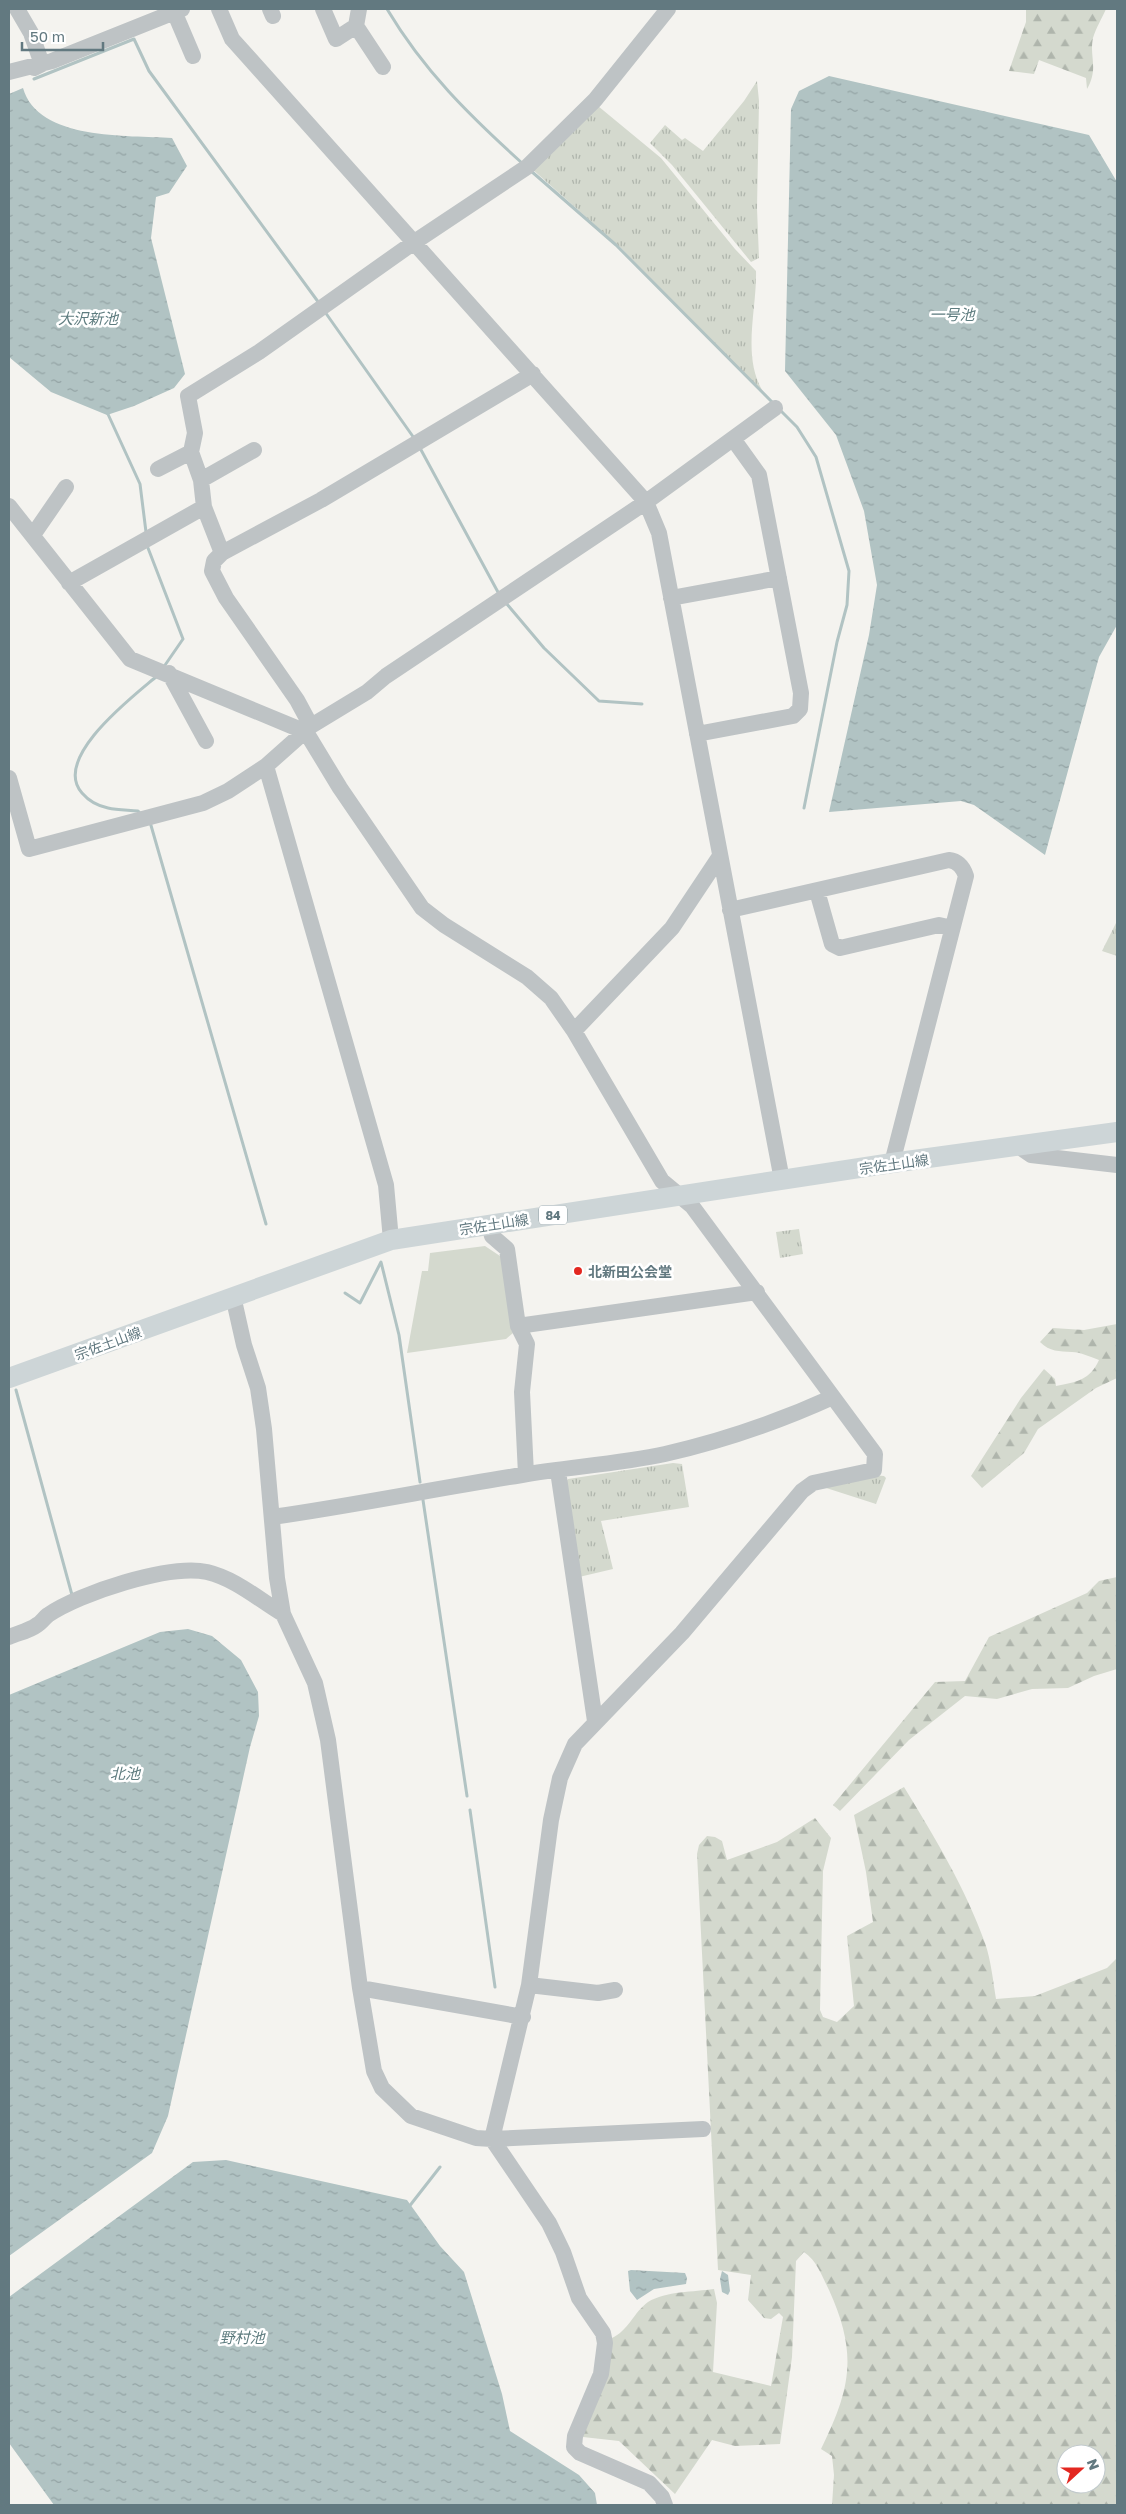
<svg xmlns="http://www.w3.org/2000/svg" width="1126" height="2514" viewBox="0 0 1126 2514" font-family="'Golos Text','Noto Sans JP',sans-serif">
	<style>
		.grass { fill: url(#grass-tufts) }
		.forest { fill: url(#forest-firs); fill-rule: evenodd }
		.green { fill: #d4d9ce }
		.water { fill: url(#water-ripples) }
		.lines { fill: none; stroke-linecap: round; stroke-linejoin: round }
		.stream { stroke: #b1c3c3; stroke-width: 3 }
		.minor { stroke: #bec3c5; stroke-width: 16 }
		.major { stroke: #cdd5d7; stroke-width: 20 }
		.poi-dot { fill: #e32720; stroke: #fff; stroke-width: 2 }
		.labels { text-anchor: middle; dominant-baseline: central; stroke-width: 5; stroke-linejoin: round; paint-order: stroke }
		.shield { fill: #fff; stroke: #91a1a6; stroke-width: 1 }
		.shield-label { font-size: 12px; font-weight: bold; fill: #627980 }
		.street-label { font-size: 14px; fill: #627980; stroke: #fff }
		.poi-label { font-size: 14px; font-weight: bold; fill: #627980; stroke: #fff; text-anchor: start }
		.water-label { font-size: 15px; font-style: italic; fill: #5e7c7f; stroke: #fff }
	</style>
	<defs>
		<pattern id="grass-tufts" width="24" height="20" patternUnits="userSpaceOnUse" patternTransform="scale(1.25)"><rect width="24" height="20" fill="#d4d9ce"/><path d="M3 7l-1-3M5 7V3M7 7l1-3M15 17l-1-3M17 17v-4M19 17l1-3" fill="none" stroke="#afb5ac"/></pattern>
		<pattern id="forest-firs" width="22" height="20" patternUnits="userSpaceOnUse" patternTransform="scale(1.25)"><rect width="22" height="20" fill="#d4d9ce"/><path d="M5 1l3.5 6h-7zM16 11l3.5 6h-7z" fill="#afb5ac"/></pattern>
		<pattern id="water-ripples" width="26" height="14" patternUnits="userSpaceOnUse" patternTransform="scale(1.25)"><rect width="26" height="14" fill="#b1c3c3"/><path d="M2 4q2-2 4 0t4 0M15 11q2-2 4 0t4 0" fill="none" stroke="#93a3a4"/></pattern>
	</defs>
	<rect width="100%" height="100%" fill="#f4f3ef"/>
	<path class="grass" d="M757 81 759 101 757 208 759 258 751 262 672 165 650 143 665 125 682 140 685 138 703 151 744 101Z
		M598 106 661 158 735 249 756 271C757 309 742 355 762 390L724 355 622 249 531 168Z
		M1117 921V956L1102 951Z
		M799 1229 803 1254 780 1258 776 1232Z
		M673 1463 682 1464 689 1507 601 1521 613 1569 579 1577 565 1483 568 1479Z
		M872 1475 884 1476 886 1478 876 1504 820 1486Z"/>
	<path class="forest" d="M1026 9H1106C1102 18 1096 28 1093 38 1089 57 1099 68 1087 89L1086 78 1039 60 1034 74 1009 71 1026 22Z
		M1117 1324V1378L1096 1388 1038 1429 1024 1453 982 1488 971 1476 1021 1398 1044 1369 1055 1379 1056 1386C1077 1382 1090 1380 1099 1360 1091 1357 1080 1352 1072 1352 1059 1351 1050 1352 1040 1342L1053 1328 1084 1330Z
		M1117 1577V1669L1094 1676 1068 1688 1032 1689 997 1699 965 1696 909 1740 840 1811 833 1805 935 1682 965 1681 989 1637 1087 1593 1099 1581Z
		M904 1787C935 1838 965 1887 985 1943 991 1960 993 1981 996 1999L1035 1996 1107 1968 1117 1958V2505H832L834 2475 832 2456 821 2449C851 2388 858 2354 829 2290 822 2276 817 2261 804 2252L796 2261 792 2357 780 2444 735 2446 712 2440 675 2494 619 2441 583 2437 612 2338C628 2331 634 2312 648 2302 666 2291 694 2292 714 2289L717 2303 713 2372 771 2386 783 2317 779 2313 771 2319 764 2318 748 2300 751 2275 718 2270 697 1854 699 1845 707 1836 715 1837 722 1841 727 1860 777 1842 815 1818 831 1838 823 1871 820 2010 823 2017 837 2022 854 2006 847 1936 873 1922 866 1872 854 1815ZM1066 2454H1096V2484H1066Z"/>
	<path class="green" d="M485 1246 503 1258 513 1333 506 1339 407 1353 422 1271H428L430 1253Z"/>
	<path class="water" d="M829 76 1089 135 1117 182V625L1099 657 1045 855 974 805 961 801 829 812 869 635 877 585 864 511 836 435 785 371 791 109 799 91Z
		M23 88C38 141 128 135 172 138L187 166 169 193 156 197 151 238 185 374 174 388 134 406 107 415 51 392 9 357V94Z
		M188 1629 212 1636 241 1660 258 1692 259 1716 250 1747 168 2116 152 2153 9 2256V1695L160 1632Z
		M226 2160 407 2200 440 2246 464 2272 502 2394 510 2431 579 2475 595 2493 597 2505H54L9 2443V2297L193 2162Z
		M631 2270 685 2273 687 2278 686 2284 654 2289 637 2300 630 2291 628 2271Z
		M722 2271 728 2275 730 2291 728 2295 722 2292 720 2279Z"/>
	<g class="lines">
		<path class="stream" d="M387 9C424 71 469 115 522 163
			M34 79 134 39 149 71 319 303
			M531 171 616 245 774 404
			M325 312 414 438
			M780 410 797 427 816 457 849 571 847 605 837 642 804 808
			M107 412 140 484 146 532
			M420 448 499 594
			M148 548 183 639 163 668
			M506 603 544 648 599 701 642 704
			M142 815 138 811C128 810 117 810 108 808 98 806 88 800 82 793 51 758 135 695 157 676
			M150 822 266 1224
			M345 1293 360 1303 381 1262 399 1335 420 1482
			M16 1390 72 1595
			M423 1500 467 1796
			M470 1810 495 1987
			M408 2208 440 2167"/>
		<path class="minor" d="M17 9 31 33 42 64 34 68
			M173 9 193 56
			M219 9 232 39 646 502 659 533 782 1180
			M270 9 273 16
			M323 9 336 39 356 26 359 9
			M356 26 383 67
			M9 72 52 61 182 9
			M158 469 191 452
			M201 480 254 450
			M9 506 130 659 306 732 340 788 422 908 444 925 527 977 551 998 574 1031 662 1181 692 1206 875 1454 874 1470 813 1483 802 1491 682 1633 575 1744 560 1778 551 1820 529 1985 492 2139
			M33 535 66 487
			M222 553 204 507 201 480 191 452 195 433 188 396 259 352 413 243 527 167 595 100 668 9
			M69 583 204 507
			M671 598 779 578
			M169 673 206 741
			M311 726 297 700 226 598 212 571 214 561 222 553 321 500 533 374
			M697 734 793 716 800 709 801 693 759 475 736 443
			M266 766 386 1185 391 1240
			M9 778 29 849 203 803 228 791 266 766 311 726 367 692 386 676 646 502 775 408
			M817 891 832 944 840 948 939 925 952 928
			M730 910 949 860C958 861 963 867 966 876L892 1163
			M574 1031 672 928 720 856
			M1018 1146 1031 1155 1117 1165
			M489 1224 492 1236 507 1249 518 1326 527 1344 522 1392 526 1474
			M233 1296 244 1345 258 1388 264 1429 277 1578 283 1614 315 1683 328 1740 360 1988 374 2071 382 2088 411 2116 476 2138 492 2139 703 2129
			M518 1326 757 1292
			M558 1471 595 1721
			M272 1517C356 1505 439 1488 522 1475 569 1467 618 1464 665 1454 723 1441 778 1422 833 1397
			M9 1637C18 1633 29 1631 37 1625 41 1623 44 1618 48 1615 80 1593 169 1564 207 1572 236 1579 258 1599 283 1614
			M529 1985 598 1993 615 1990
			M360 1988 523 2017
			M492 2139 549 2223 563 2252 579 2298 603 2333 605 2343 601 2374 575 2436 574 2447 580 2453 649 2483 662 2497 665 2505"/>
		<path class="major" d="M9 1378 391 1240 892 1163 1117 1132"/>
	</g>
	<circle class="poi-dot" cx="578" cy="1271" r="5"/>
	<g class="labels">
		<rect class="shield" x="539" y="1205.5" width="28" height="19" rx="4"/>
		<g class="shield-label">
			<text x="553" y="1215">84</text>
		</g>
		<g class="street-label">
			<text transform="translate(894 1164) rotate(-8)">宗佐土山線</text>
			<text transform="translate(494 1224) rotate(-9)">宗佐土山線</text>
			<text transform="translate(108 1343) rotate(-20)">宗佐土山線</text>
		</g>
		<g class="poi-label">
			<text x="588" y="1271">北新田公会堂</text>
		</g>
		<g class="water-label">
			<text x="952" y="314">一号池</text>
			<text x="88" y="318">大沢新池</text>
			<text x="125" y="1773">北池</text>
			<text x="242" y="2337">野村池</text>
		</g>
	</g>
	<rect width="1126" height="2514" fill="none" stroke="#627980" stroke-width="20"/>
	<g transform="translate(1081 2469) rotate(69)"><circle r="24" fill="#ffffff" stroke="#c0c9cc"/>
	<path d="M0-4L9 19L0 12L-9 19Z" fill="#e32720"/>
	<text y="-8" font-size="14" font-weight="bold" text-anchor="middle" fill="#627980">N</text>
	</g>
	<path d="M22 42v8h81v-8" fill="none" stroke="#627980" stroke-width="2.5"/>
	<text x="30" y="42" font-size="15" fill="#627980" stroke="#ffffff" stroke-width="4" paint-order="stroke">50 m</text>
</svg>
